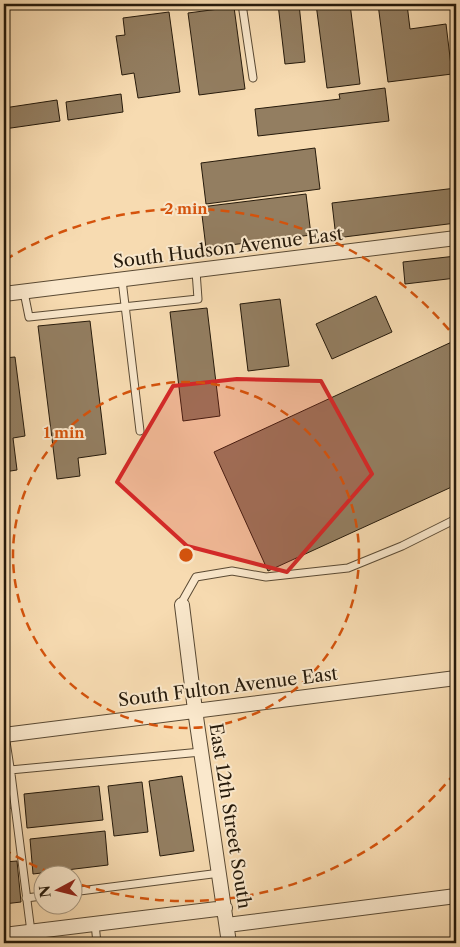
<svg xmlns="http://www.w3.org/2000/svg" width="460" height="947" viewBox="0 0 460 947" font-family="'Libre Caslon Text',serif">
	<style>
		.building { fill: #937e61; stroke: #261a0b }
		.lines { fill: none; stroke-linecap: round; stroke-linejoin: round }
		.lane-casing { stroke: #5a4a34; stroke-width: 9 }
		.street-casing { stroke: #5a4a34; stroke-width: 16 }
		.lane { stroke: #fae8cc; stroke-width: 7 }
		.street { stroke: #fae8cc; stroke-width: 14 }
		.marked { fill: #d62828; fill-opacity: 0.2; stroke: #d62828; stroke-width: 4; stroke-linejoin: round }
		.ring { fill: none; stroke: #d5530c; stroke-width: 2.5; stroke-dasharray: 9 6 }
		.labels { text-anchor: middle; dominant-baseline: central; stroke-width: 4; stroke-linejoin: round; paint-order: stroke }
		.street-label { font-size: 18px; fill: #261a0b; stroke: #fae8cc }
		.centre { fill: #d5530c; stroke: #fae8cc; stroke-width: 2.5 }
		.ring-label { font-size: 15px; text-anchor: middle; font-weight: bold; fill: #d5530c; stroke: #fae8cc; stroke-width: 4; stroke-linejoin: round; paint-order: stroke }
	</style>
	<rect width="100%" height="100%" fill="#f7dbb1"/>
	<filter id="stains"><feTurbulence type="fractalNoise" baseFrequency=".004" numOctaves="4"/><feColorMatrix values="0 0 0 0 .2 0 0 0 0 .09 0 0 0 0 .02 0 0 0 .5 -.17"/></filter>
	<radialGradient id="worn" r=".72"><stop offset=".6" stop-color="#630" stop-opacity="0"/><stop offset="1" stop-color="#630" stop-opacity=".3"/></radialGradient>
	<path class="building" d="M278 4H299L305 62 285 64Z
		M316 4H350L360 84 327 88Z
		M378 4H407L410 29 446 24 452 74 388 82Z
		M453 4H456V29Z
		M234 7 245 89 199 95 188 13Z
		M169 12 180 92 138 98 134 73 122 75 116 36 125 35 123 18Z
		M453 82H456V112Z
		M385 88 389 121 258 136 255 109 340 99 339 94Z
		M121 94 123 112 68 120 66 102Z
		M57 100 60 121 4 129V108Z
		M315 148 320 189 206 204 201 163Z
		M456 188V223L336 238 332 203Z
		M306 194 311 235 206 248 201 207Z
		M456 256V278L405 284 403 262Z
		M376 296 392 332 332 359 316 324Z
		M280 299 289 366 248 371 240 304Z
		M207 308 220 416 183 421 170 312Z
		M90 321 106 454 78 458 80 476 57 479 38 326Z
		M456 340V485L268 571 214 452Z
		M15 357 25 436 13 438 17 470 4 472V358Z
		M5 766 10 809 4 810V767Z
		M182 776 194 851 160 856 149 781Z
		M142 782 148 832 114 836 108 786Z
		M99 786 103 820 27 828 24 794Z
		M105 831 108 865 33 874 30 839Z
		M17 861 21 902 4 904V862Z
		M168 938 169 943H127Z"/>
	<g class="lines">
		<defs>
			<path id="lane" d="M242 4 253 78
				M122 280 140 431
				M24 292 29 317 198 299 196 271
				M182 605 183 600 196 577 232 571 266 577 348 568 402 546 456 519
				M5 735 11 774 31 932
				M10 770 201 752
				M72 892 220 873
				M26 898 42 896
				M95 924 97 943"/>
			<path id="street" d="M4 294 456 238
				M182 605 195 710 229 943
				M4 735 456 678
				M227 925 456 896
				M4 935 225 908"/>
		</defs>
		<use href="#lane" class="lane-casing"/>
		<use href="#street" class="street-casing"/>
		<use href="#lane" class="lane"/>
		<use href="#street" class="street"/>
	</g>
	<path class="marked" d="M237 379 321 381 372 474 287 572 187 546 117 482 173 386Z"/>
	<g class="ring">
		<circle cx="186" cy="555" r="173"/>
		<path d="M455 773A346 346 0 0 1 73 882M51 873A346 346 0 0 1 5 850M5 260A346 346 0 0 1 455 337"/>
	</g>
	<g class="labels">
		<g class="street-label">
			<text transform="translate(228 248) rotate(-7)">South Hudson Avenue East</text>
			<text transform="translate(228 687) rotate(-7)">South Fulton Avenue East</text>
			<text transform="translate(230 816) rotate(81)">East 12th Street South</text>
		</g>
	</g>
	<circle cx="186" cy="555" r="8" class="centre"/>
	<g class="ring-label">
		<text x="186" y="214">2 min</text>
		<text x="64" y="438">1 min</text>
	</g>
	<rect width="460" height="947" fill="none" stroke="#f7dbb1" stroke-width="20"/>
	<rect x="5" y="5" width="450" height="937" fill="none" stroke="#261a0b" stroke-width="2.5"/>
	<rect x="10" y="10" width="440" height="927" fill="none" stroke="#261a0b"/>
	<g transform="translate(58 890) rotate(263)"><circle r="24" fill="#fae8cc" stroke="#a5967f"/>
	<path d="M0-4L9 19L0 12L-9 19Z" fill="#8f2418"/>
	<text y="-8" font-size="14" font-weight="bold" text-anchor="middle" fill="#261a0b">N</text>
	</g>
	<rect width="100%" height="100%" filter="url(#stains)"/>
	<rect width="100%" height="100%" fill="url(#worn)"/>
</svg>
